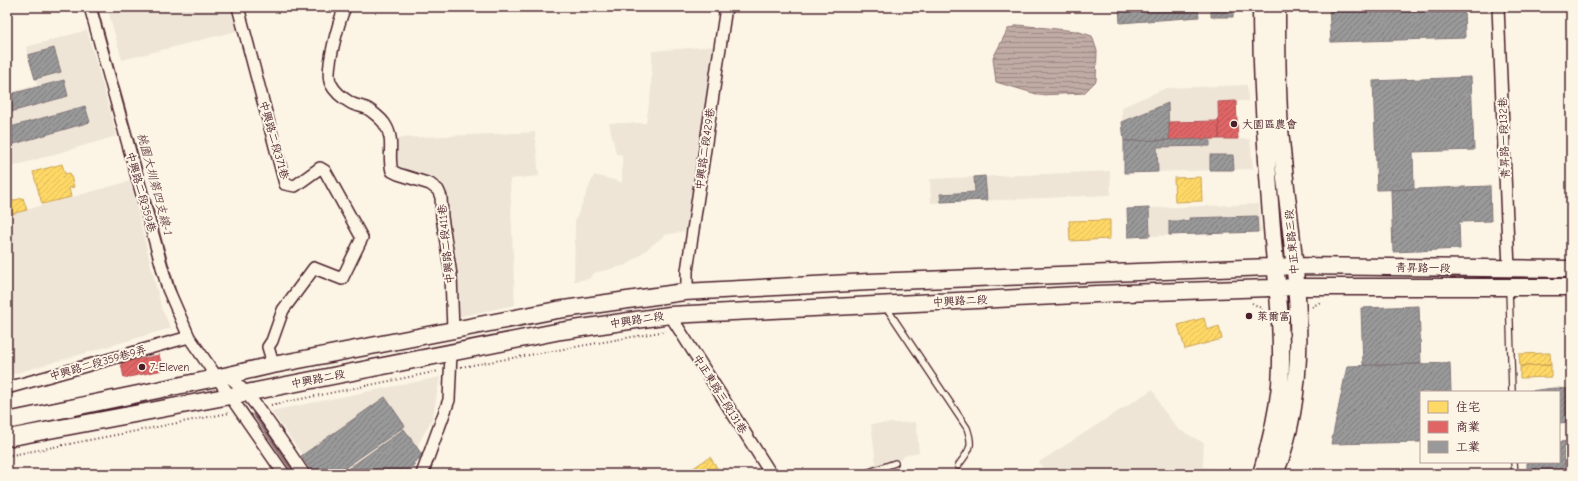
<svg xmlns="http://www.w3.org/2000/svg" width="1578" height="481" viewBox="0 0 1578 481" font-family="'Comic Neue','LXGW WenKai TC',sans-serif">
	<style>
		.built { fill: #eee5d7 }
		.water { fill: url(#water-rules); stroke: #917474 }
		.homes { fill: url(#homes-hatch); stroke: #c9a154 }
		.shops { fill: url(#shops-hatch); stroke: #b35154 }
		.industry { fill: url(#industry-hatch); stroke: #817478 }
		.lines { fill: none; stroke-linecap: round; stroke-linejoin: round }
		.stream { stroke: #917474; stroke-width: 3.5 }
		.lane-casing { stroke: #4a1f2b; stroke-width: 8 }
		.street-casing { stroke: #4a1f2b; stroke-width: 14 }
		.secondary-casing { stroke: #4a1f2b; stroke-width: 19 }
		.path { stroke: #4a1f2b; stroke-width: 2; stroke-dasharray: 1 3; stroke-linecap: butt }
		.lane { stroke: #fcf5e5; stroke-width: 5.5 }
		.street { stroke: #fcf5e5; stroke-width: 11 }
		.secondary { stroke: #fcf5e5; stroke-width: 16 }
		.poi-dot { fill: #4a1f2b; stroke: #fcf5e5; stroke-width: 1.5 }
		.labels { text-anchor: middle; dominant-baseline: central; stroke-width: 4; stroke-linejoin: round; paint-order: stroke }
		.poi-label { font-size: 11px; fill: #4a1f2b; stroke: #fcf5e5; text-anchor: start }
		.street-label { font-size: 11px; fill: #4a1f2b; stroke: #fcf5e5 }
		.water-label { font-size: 12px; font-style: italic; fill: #6d4950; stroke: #fcf5e5 }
	</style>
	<defs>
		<pattern id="water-rules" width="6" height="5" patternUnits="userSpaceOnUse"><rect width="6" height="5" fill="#c0aca5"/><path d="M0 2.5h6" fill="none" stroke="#9e8b87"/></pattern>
		<pattern id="homes-hatch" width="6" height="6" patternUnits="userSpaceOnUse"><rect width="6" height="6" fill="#ffd966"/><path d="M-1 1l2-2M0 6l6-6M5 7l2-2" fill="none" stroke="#dcba59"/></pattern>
		<pattern id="shops-hatch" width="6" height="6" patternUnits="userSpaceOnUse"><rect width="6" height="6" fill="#e06666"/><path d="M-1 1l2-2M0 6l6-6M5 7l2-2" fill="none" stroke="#b85354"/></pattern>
		<pattern id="industry-hatch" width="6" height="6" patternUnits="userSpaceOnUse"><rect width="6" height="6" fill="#999"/><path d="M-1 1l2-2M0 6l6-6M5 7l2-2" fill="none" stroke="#7f7c7d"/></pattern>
	</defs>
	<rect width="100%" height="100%" fill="#fcf5e5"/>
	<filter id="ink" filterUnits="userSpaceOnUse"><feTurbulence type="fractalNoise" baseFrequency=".025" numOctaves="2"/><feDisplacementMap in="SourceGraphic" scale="8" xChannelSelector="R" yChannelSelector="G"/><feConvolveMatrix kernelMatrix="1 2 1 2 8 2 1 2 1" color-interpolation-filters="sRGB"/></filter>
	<g filter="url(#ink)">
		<path class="built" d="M107 7H231L237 31 122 60Z
			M87 30 117 136 7 168V93L37 85 26 47Z
			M714 46 686 231 665 235 627 265 594 273 589 279 574 281 575 221 594 175 622 182V155L616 154 609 123H646L651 91 652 51Z
			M1247 85 1248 101 1218 102 1219 121 1169 122 1167 103 1122 122V107L1166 88Z
			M535 132 539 176 510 179 515 305 457 317 445 194 399 171 396 166 398 138Z
			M1250 139 1253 169 1124 173V141Z
			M1110 171 1111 195 931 203 930 179Z
			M130 181 162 310 171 328 7 376V215Z
			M1259 204 1261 232 1150 236 1149 208Z
			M440 377 433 417 419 443 412 474H316L271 411Z
			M1153 389 1161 407 1178 429 1204 443 1203 467 1247 474H1046L1039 462Z
			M916 422 919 452 906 455 882 474H859L876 463 871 424Z"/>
		<path class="water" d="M1018 25 1076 31 1092 36 1097 51 1096 81 1084 93 1040 95 996 82 993 58 1008 29Z"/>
		<path class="homes" d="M62 164 65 174 70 173 74 187 69 188 71 197 42 204 33 172Z
			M1201 177 1202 201 1175 202 1174 178Z
			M23 198 27 210 7 215V202Z
			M1110 220V239L1070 241 1069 221Z
			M1204 318 1207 330 1219 326 1222 339 1185 349 1178 325Z
			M1550 353 1551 365 1520 366 1519 354Z
			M1551 365V377L1520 378V366Z
			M710 457 721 474H684Z"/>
		<path class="shops" d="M1236 101 1238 139H1219L1218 102Z
			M1219 121V139L1169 140V122Z
			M159 355 163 370 124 378 121 363Z"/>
		<path class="industry" d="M1119 7H1198L1199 17 1120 23Z
			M1211 7H1233V17H1211Z
			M1329 7H1464L1465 38 1331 42Z
			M54 48 61 72 35 79 28 55Z
			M1471 77 1474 150 1413 152 1414 189 1377 190 1373 81Z
			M64 80 68 96 7 113V95Z
			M1168 103 1169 140 1124 141 1122 122Z
			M85 106 90 122 7 146V128Z
			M1210 139V146L1157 147 1158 172 1124 173V141Z
			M1210 155H1233L1234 170H1210Z
			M985 176 987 200 941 202 940 194 975 192 974 177Z
			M1490 186 1491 221 1459 222 1460 249 1393 252 1391 190Z
			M1149 208 1150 236 1128 237 1127 209Z
			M1257 216 1258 232 1169 235V221H1189V218Z
			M1419 306 1421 364 1363 365 1361 308Z
			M1450 363 1451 392H1421V442L1331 444 1347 366Z
			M1554 388 1571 389V422L1559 423V392H1522Z
			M385 397 405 426 336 474H314L301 456Z
			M404 429 423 456 413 463 415 465 403 474H341Z
			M1571 441V474H1527V462H1559V442Z"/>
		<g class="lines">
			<path class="stream" d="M96 7 175 292
				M254 414 295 474"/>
			<defs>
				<path id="lane" d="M1509 288 1512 392
					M886 307 967 428C974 448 969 450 958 466
					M1514 462 1515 474
					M864 474 895 463"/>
				<path id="street" d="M90 7 168 289 189 337 284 474
					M238 7 285 184 295 186 320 168 325 171 362 238 342 279 314 268 283 310 272 341 268 347 271 357 268 366
					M345 7C339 21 324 72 331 84 335 92 344 99 351 103 356 106 363 106 368 109 373 112 381 119 384 123 396 140 387 154 392 171L398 174 430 184 438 190 441 197 442 217 451 275 453 330
					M1498 7 1509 269
					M684 292 687 284V271L726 7
					M670 315 771 474
					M223 374C245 381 289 453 304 474
					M7 388 189 337
					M422 474 449 400 451 353"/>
				<path id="secondary" d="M7 421 216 378 268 366 557 310 684 292 869 282 1295 266 1571 269
					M7 438 246 393 561 331 670 315 1097 294 1296 287H1571
					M1261 474C1270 445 1277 416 1280 385 1284 333 1276 280 1272 228 1266 154 1261 81 1261 7
					M1275 474C1319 363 1289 243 1280 128 1277 88 1277 47 1277 7"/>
			</defs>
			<use href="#lane" class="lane-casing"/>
			<use href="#street" class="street-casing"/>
			<use href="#secondary" class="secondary-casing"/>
			<path class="path" d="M1252 303 1261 308 1265 316
				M1312 307 1322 301
				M461 367 666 331
				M271 405 439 371
				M7 456 229 413"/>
			<use href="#lane" class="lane"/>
			<use href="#street" class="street"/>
			<use href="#secondary" class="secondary"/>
		</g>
	</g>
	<g class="poi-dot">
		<circle cx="1234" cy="124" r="4"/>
		<circle cx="1249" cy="316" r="4"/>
		<circle cx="142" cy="367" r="4"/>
	</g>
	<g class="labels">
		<g class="poi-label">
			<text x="1242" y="124">大園區農會</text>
			<text x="1257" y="316">萊爾富</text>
			<text x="150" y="367">7-Eleven</text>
		</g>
		<g class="street-label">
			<text transform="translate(1504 138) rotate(-92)">青昇路一段132巷</text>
			<text transform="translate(274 140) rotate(74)">中興路二段371巷</text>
			<text transform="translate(705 149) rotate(-82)">中興路二段429巷</text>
			<text transform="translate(141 192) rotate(74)">中興路二段359巷</text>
			<text transform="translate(1292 242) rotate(-95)">中正東路三段</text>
			<text transform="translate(446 244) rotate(-96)">中興路二段411巷</text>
			<text transform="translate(1423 268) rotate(1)">青昇路一段</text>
			<text transform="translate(960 301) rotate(-3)">中興路二段</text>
			<text transform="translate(637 320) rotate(-9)">中興路二段</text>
			<text transform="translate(98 363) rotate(-16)">中興路二段359巷9弄</text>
			<text transform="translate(318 379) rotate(-11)">中興路二段</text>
			<text transform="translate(720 394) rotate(58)">中正東路三段131巷</text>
		</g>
		<g class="water-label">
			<text transform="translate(155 184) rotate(75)">桃園大圳第四支線-1</text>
		</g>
	</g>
	<rect width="1578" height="481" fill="none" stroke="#fcf5e5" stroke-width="24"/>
	<rect x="12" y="12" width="1554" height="457" fill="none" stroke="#4a1f2b" stroke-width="1.5" filter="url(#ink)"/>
	<rect x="1420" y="391" width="140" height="72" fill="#fcf5e5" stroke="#b59f9b"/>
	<rect x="1428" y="401" width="20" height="12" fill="#ffd966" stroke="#b59f9b"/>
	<text x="1456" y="411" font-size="12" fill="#4a1f2b">住宅</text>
	<rect x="1428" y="421" width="20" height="12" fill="#e06666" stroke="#b59f9b"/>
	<text x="1456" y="431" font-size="12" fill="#4a1f2b">商業</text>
	<rect x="1428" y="441" width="20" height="12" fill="#999999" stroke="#b59f9b"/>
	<text x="1456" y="451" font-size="12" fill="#4a1f2b">工業</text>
</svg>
